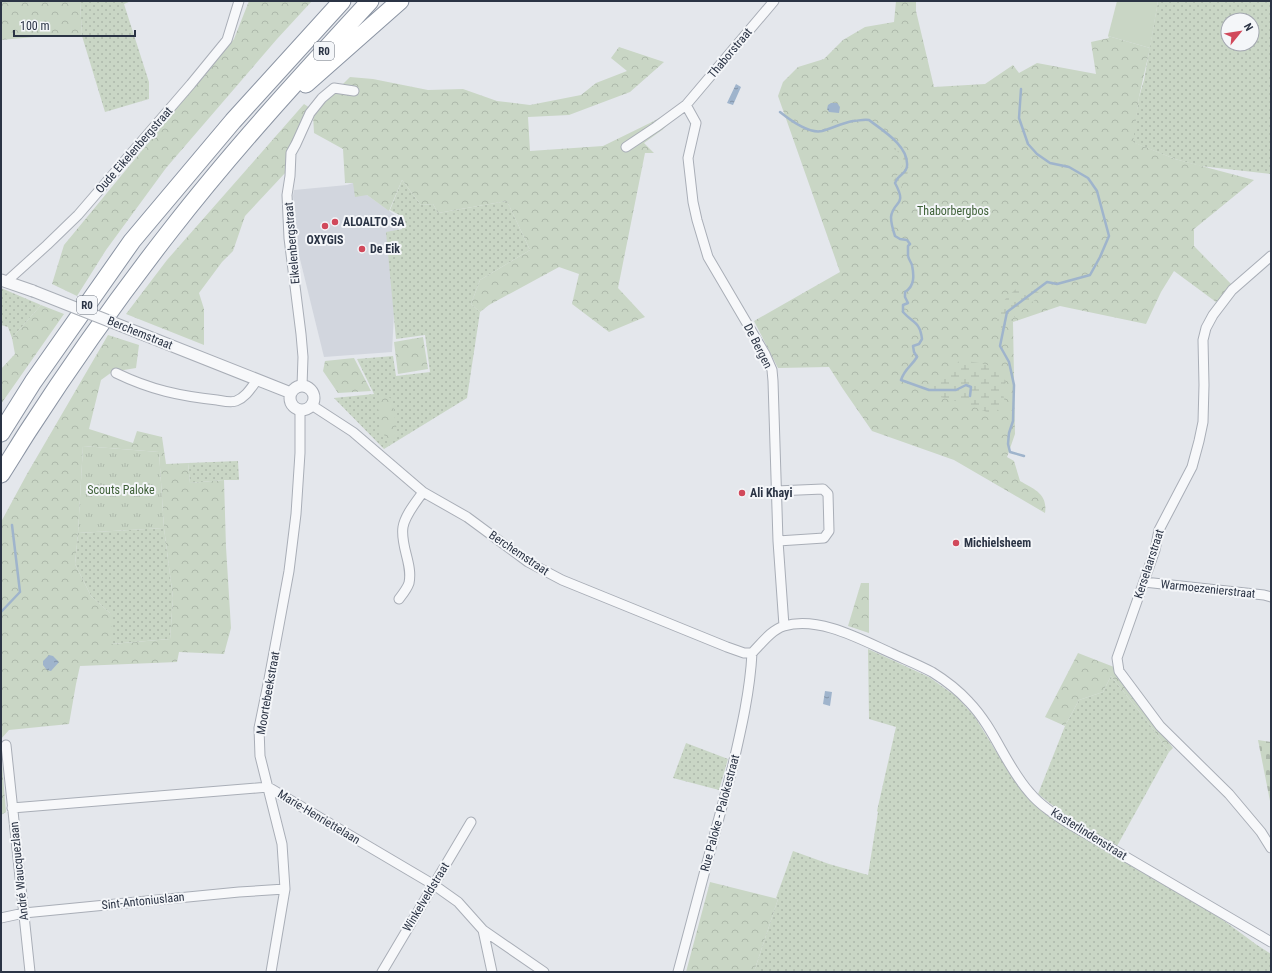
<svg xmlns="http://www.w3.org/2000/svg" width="1272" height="973" viewBox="0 0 1272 973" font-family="'Roboto Condensed',sans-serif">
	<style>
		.built { fill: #d2d6de }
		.grass { fill: url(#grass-dots); fill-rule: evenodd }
		.forest { fill: url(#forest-crowns); fill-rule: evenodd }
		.wetland { fill: url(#wetland-marsh) }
		.cemetery { fill: url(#cemetery-stones) }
		.park { fill: url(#park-tufts) }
		.garden { fill: #c9d6c5 }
		.water { fill: url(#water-ripples) }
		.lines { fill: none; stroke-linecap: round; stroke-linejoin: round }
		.stream { stroke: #9fb4cc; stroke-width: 2.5 }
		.minor-casing { stroke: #a9aeb7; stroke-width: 11 }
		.tertiary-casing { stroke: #a9aeb7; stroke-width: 13 }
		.motorway-casing { stroke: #8b94a3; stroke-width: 19 }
		.minor { stroke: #f7f8fa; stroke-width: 9 }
		.tertiary { stroke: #f7f8fa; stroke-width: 11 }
		.motorway { stroke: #fff; stroke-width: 17 }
		.tertiary-bridge-casing { stroke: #a9aeb7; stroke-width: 13; stroke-linecap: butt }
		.tertiary-bridge { stroke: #f7f8fa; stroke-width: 11 }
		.poi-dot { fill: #d1495b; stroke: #f4f6f9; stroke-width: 1.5 }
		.labels { text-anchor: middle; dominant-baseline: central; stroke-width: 4; stroke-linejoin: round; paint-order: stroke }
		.shield { fill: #f4f6f9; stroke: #676e7b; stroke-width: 1 }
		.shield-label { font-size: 11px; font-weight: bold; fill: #2b3445 }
		.street-label { font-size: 12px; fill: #2b3445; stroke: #f4f6f9 }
		.park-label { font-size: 12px; fill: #3f6138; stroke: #f4f6f9 }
		.poi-label { font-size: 12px; font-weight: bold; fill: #2b3445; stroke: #f4f6f9; text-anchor: start }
	</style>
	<defs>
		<pattern id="grass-dots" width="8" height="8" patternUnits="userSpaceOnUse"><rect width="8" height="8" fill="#c9d6c5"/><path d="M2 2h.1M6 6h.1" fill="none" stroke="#adb8ab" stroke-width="1.8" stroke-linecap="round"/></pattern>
		<pattern id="forest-crowns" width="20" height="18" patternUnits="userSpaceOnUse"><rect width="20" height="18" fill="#c9d6c5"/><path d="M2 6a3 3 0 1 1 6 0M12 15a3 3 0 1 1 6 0" fill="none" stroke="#adb8ab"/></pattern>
		<pattern id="wetland-marsh" width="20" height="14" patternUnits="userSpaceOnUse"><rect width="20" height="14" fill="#c9d6c5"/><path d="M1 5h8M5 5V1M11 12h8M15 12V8" fill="none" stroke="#adb8ab"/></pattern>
		<pattern id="cemetery-stones" width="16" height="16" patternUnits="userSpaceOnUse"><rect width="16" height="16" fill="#c9d6c5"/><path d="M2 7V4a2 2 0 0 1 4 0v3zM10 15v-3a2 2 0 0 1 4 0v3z" fill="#adb8ab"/></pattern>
		<pattern id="park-tufts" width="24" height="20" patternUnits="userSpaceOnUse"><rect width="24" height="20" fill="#c9d6c5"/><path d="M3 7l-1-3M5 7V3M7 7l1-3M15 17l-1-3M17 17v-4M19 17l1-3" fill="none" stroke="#adb8ab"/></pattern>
		<pattern id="water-ripples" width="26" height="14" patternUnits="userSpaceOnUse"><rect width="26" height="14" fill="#9fb4cc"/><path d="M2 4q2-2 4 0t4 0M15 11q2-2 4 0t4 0" fill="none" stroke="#8293a7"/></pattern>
	</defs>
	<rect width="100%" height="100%" fill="#e4e7ec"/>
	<path class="built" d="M353 183 367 195 399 218 392 352 324 357 299 255 293 196 294 190 347 185Z"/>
	<path class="grass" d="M80 1H131L124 4 149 82V99L105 112 82 36Z
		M1158 1H1271V174L1200 166 1175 159 1132 142 1139 97 1144 80ZM1228 20H1252V44H1228Z
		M402 180 421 205 433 204 438 213 507 201 530 250 480 280 471 304 480 312 467 398 384 449 334 398 374 394 357 359 393 356 396 376 430 372 425 335 396 339 386 232 402 229 403 217 390 210Z
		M1 288 41 305 12 338 8 327 1 325Z
		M238 461 239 480H224L190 483 188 463Z
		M164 528 173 598 170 639 111 644V614L91 596 75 564 78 533Z
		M868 649 929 677 957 697 975 717 997 753 1021 788 1223 920 1257 945 1271 954V972H754L778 899 776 898 793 851 829 864 868 875 878 812 877 811 896 727 869 719Z
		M1111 676 1150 725 1169 752 1117 846 1069 818 1038 794 1065 726 1079 700 1103 692Z
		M686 743 728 759 719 790 673 778Z"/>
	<path class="forest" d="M1 1H80L82 36 57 35 1 40Z
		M249 1H312L277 39 166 168 106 250 77 296 52 284 64 245 234 39Z
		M896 1H916V11L934 87 985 84 1013 65 1019 73 1037 63 1096 74 1091 42 1109 38 1108 36 1150 48 1139 97 1133 142 1175 159 1254 180 1194 229V246L1232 285 1216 302 1174 271 1161 292 1146 324 1060 306 1013 322 1015 434 1007 457 1014 461 1020 481C1034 489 1048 494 1045 513L954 460 872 431 843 389 829 367 778 368 754 321 840 272 778 96 783 82 798 67 824 59 843 40 865 27 894 22Z
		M619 47 664 62 630 92 569 115 528 117 530 151 603 146 652 122 679 107 682 112 662 130 644 143 654 153H645L618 288 645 317 609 332 572 304 579 274 559 267 489 305 480 312 471 304 480 280 530 250 507 201 438 213 433 204 421 205 402 180 389 211 367 195 355 197 353 183H345L343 149 314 133 313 114 350 77 373 79 428 90 463 89 497 101 530 105 581 95 596 83 627 71 611 58Z
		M304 104 310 108 286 172 245 216 233 251 222 262 199 293 204 309V345L126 314 167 260Z
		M41 305 64 314 1 404V369L15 354 12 338Z
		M108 335 139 345 136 368 112 372 101 380 89 429 133 443 137 431 162 437 166 464 188 463 190 483 224 480 226 547 231 628 224 654 179 652 177 662 80 666 76 684 69 724 9 730 1 739V522L27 474ZM83 446 159 452 164 528 173 598 170 639 112 644 111 614 91 596 75 564 78 533Z
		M423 337 428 369 398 374 394 342Z
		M354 358 371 391 338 393 323 371 325 361Z
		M382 394 392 399 397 432 390 441 381 432 378 407Z
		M861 583H869V633L848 626Z
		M1078 653 1114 667 1173 748 1169 752 1150 725 1111 676 1103 692 1079 700 1065 726 1045 717Z
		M1 752 6 812 1 815Z
		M710 882 778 899 754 972H686Z"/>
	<path class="wetland" d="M892 142 905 148C909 159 909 165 907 177L900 179 902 188 896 189 891 185C901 168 914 159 890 147Z
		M1020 286 1031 287 1039 293V297C1025 307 1012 318 1000 331 991 310 1005 298 1020 286Z
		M960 360C982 364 993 361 1006 382L1002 389 1005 403 1002 407 996 411 989 413 967 404 928 394 931 385 950 371Z"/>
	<path class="cemetery" d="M1258 740 1271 742V806Z"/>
	<path class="park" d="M83 446 159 452 164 528 78 533Z"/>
	<path class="garden" d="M1117 1H1158L1150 48 1108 36Z"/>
	<path class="water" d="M736 84 741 87 733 105 727 103Z
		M831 103H837L840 107 839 113 829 112 827 109 828 105Z
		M49 655 53 656 59 662 51 671 47 670 43 665V661Z
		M825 691 832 692 830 706 823 704Z"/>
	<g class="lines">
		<path class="stream" d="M1021 89 1019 118 1028 144 1037 154 1050 163 1069 167 1088 178 1097 191 1109 236 1100 257 1090 275 1057 284 1047 282 1007 312 1000 346 1009 362 1014 385 1013 421 1009 433 1008 444 1010 452 1024 456
			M780 112C790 120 809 134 822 131 833 128 842 123 853 121 858 121 863 119 869 120 882 130 909 146 907 166 907 172 901 174 898 178 897 179 896 181 895 183 908 207 893 200 891 217 891 224 893 230 895 236L900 239 907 240 910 244 908 246C908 250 908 253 908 256 909 260 911 262 912 265 914 275 915 286 905 292V297L908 303 903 305V312C914 324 920 322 922 339L919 344 913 346 914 352 917 357C911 367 905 368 901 380L929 390H956L966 385 971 387 970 396
			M1 612 20 592 12 525"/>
		<defs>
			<path id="minor" d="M686 105 696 123 688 158 693 202 697 220 708 257 765 354 772 370 773 381 778 541 784 626
				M626 147 656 127 686 105 774 1
				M1271 256 1232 290 1213 315 1206 328 1203 340 1204 385 1203 422 1199 441 1192 467 1159 530 1155 550 1117 658 1119 671 1160 726 1229 794 1261 832 1271 848
				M6 282 47 245 78 215 191 84 227 40 239 1
				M116 373C151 390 180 396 217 400 223 401 231 403 236 401 246 397 251 388 257 380
				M302 386 303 357 301 334 289 238 287 195 290 176 291 153 296 144 310 113 322 98 334 88 354 91
				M313 406 353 432 423 492 467 517 528 562 562 580 727 647 744 653H752
				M776 491 823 489 828 494 829 531 824 538 778 541
				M1144 582 1264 595 1271 597
				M399 599C402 595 407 589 409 583 413 564 400 546 403 527 405 515 416 502 423 492
				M752 653C761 644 771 630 784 626 819 616 860 639 891 653 904 659 919 665 932 672 945 680 959 691 969 702 995 729 1005 765 1030 793 1040 805 1054 814 1068 823L1271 942
				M6 745 30 972
				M12 808 268 787 434 885 458 902 483 930 492 972
				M1 918 24 913 239 892 285 889
				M483 930 544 972
				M271 972 285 889 282 844 260 756 259 728 269 679 289 571 296 514 300 453V411
				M382 972 471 822
				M678 972 732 769C741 730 750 692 752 653"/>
			<path id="tertiary" d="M1 280 33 291
				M147 336 291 393
				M290 398a12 12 0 1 1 24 0a12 12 0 1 1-24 0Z"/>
			<path id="motorway" d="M306 84 400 1
				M1 433 33 382 132 241 233 121 342 1
				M1 474C10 460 19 445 28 431 72 363 120 295 170 231 232 151 301 76 370 1"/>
		</defs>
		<use href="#minor" class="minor-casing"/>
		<use href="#tertiary" class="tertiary-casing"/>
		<use href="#motorway" class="motorway-casing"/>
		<use href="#minor" class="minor"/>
		<use href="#tertiary" class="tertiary"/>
		<use href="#motorway" class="motorway"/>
		<defs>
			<path id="tertiary-bridge" d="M33 291 147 336"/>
		</defs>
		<use href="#tertiary-bridge" class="tertiary-bridge-casing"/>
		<use href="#tertiary-bridge" class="tertiary-bridge"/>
	</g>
	<g class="poi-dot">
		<circle cx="335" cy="222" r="4"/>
		<circle cx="325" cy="226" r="4"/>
		<circle cx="362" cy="249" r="4"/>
		<circle cx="742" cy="493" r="4"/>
		<circle cx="956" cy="543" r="4"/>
	</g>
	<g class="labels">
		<g class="shield">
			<rect x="314" y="42" width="20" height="18" rx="3"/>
			<rect x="77" y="296" width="20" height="18" rx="3"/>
		</g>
		<g class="shield-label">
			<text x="324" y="51">R0</text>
			<text x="87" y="305">R0</text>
		</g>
		<g class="street-label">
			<text transform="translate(730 53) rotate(-50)">Thaborstraat</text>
			<text transform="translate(134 150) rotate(-49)">Oude Eikelenbergstraat</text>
			<text transform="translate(292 243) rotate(-95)">Eikelenbergstraat</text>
			<text transform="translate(140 333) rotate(22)">Berchemstraat</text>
			<text transform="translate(758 346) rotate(63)">De Bergen</text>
			<text transform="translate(519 553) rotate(34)">Berchemstraat</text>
			<text transform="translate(1149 564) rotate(-72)">Kerselaarstraat</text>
			<text transform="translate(1208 589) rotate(6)">Warmoezenierstraat</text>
			<text transform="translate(268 693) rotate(-80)">Moortebeekstraat</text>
			<text transform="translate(720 813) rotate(-75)">Rue Paloke - Palokestraat</text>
			<text transform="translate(319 817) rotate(31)">Marie-Henriettelaan</text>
			<text transform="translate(1089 834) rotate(32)">Kasterlindenstraat</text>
			<text transform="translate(19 871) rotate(-96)">André Waucquezlaan</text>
			<text transform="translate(426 897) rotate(-59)">Winkelveldstraat</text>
			<text transform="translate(143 901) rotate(-6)">Sint-Antoniuslaan</text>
		</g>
		<g class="park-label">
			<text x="953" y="211">Thaborbergbos</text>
			<text x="121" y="490">Scouts Paloke</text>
		</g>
		<g class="poi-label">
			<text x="343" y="222">ALOALTO SA</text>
			<text x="325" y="240" text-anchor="middle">OXYGIS</text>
			<text x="370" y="249">De Eik</text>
			<text x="750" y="493">Ali Khayi</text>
			<text x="964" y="543">Michielsheem</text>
		</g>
	</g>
	<rect width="1272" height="973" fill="none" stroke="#2b3445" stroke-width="4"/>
	<g transform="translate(1240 32) rotate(60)"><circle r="19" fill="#f4f6f9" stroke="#a4a8b1"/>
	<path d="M0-3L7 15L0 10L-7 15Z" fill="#d1495b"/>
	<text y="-6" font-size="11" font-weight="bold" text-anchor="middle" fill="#2b3445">N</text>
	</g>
	<path d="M14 30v6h121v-6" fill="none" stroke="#2b3445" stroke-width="2"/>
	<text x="20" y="30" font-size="12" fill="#2b3445" stroke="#f4f6f9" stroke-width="3" paint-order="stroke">100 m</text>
</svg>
